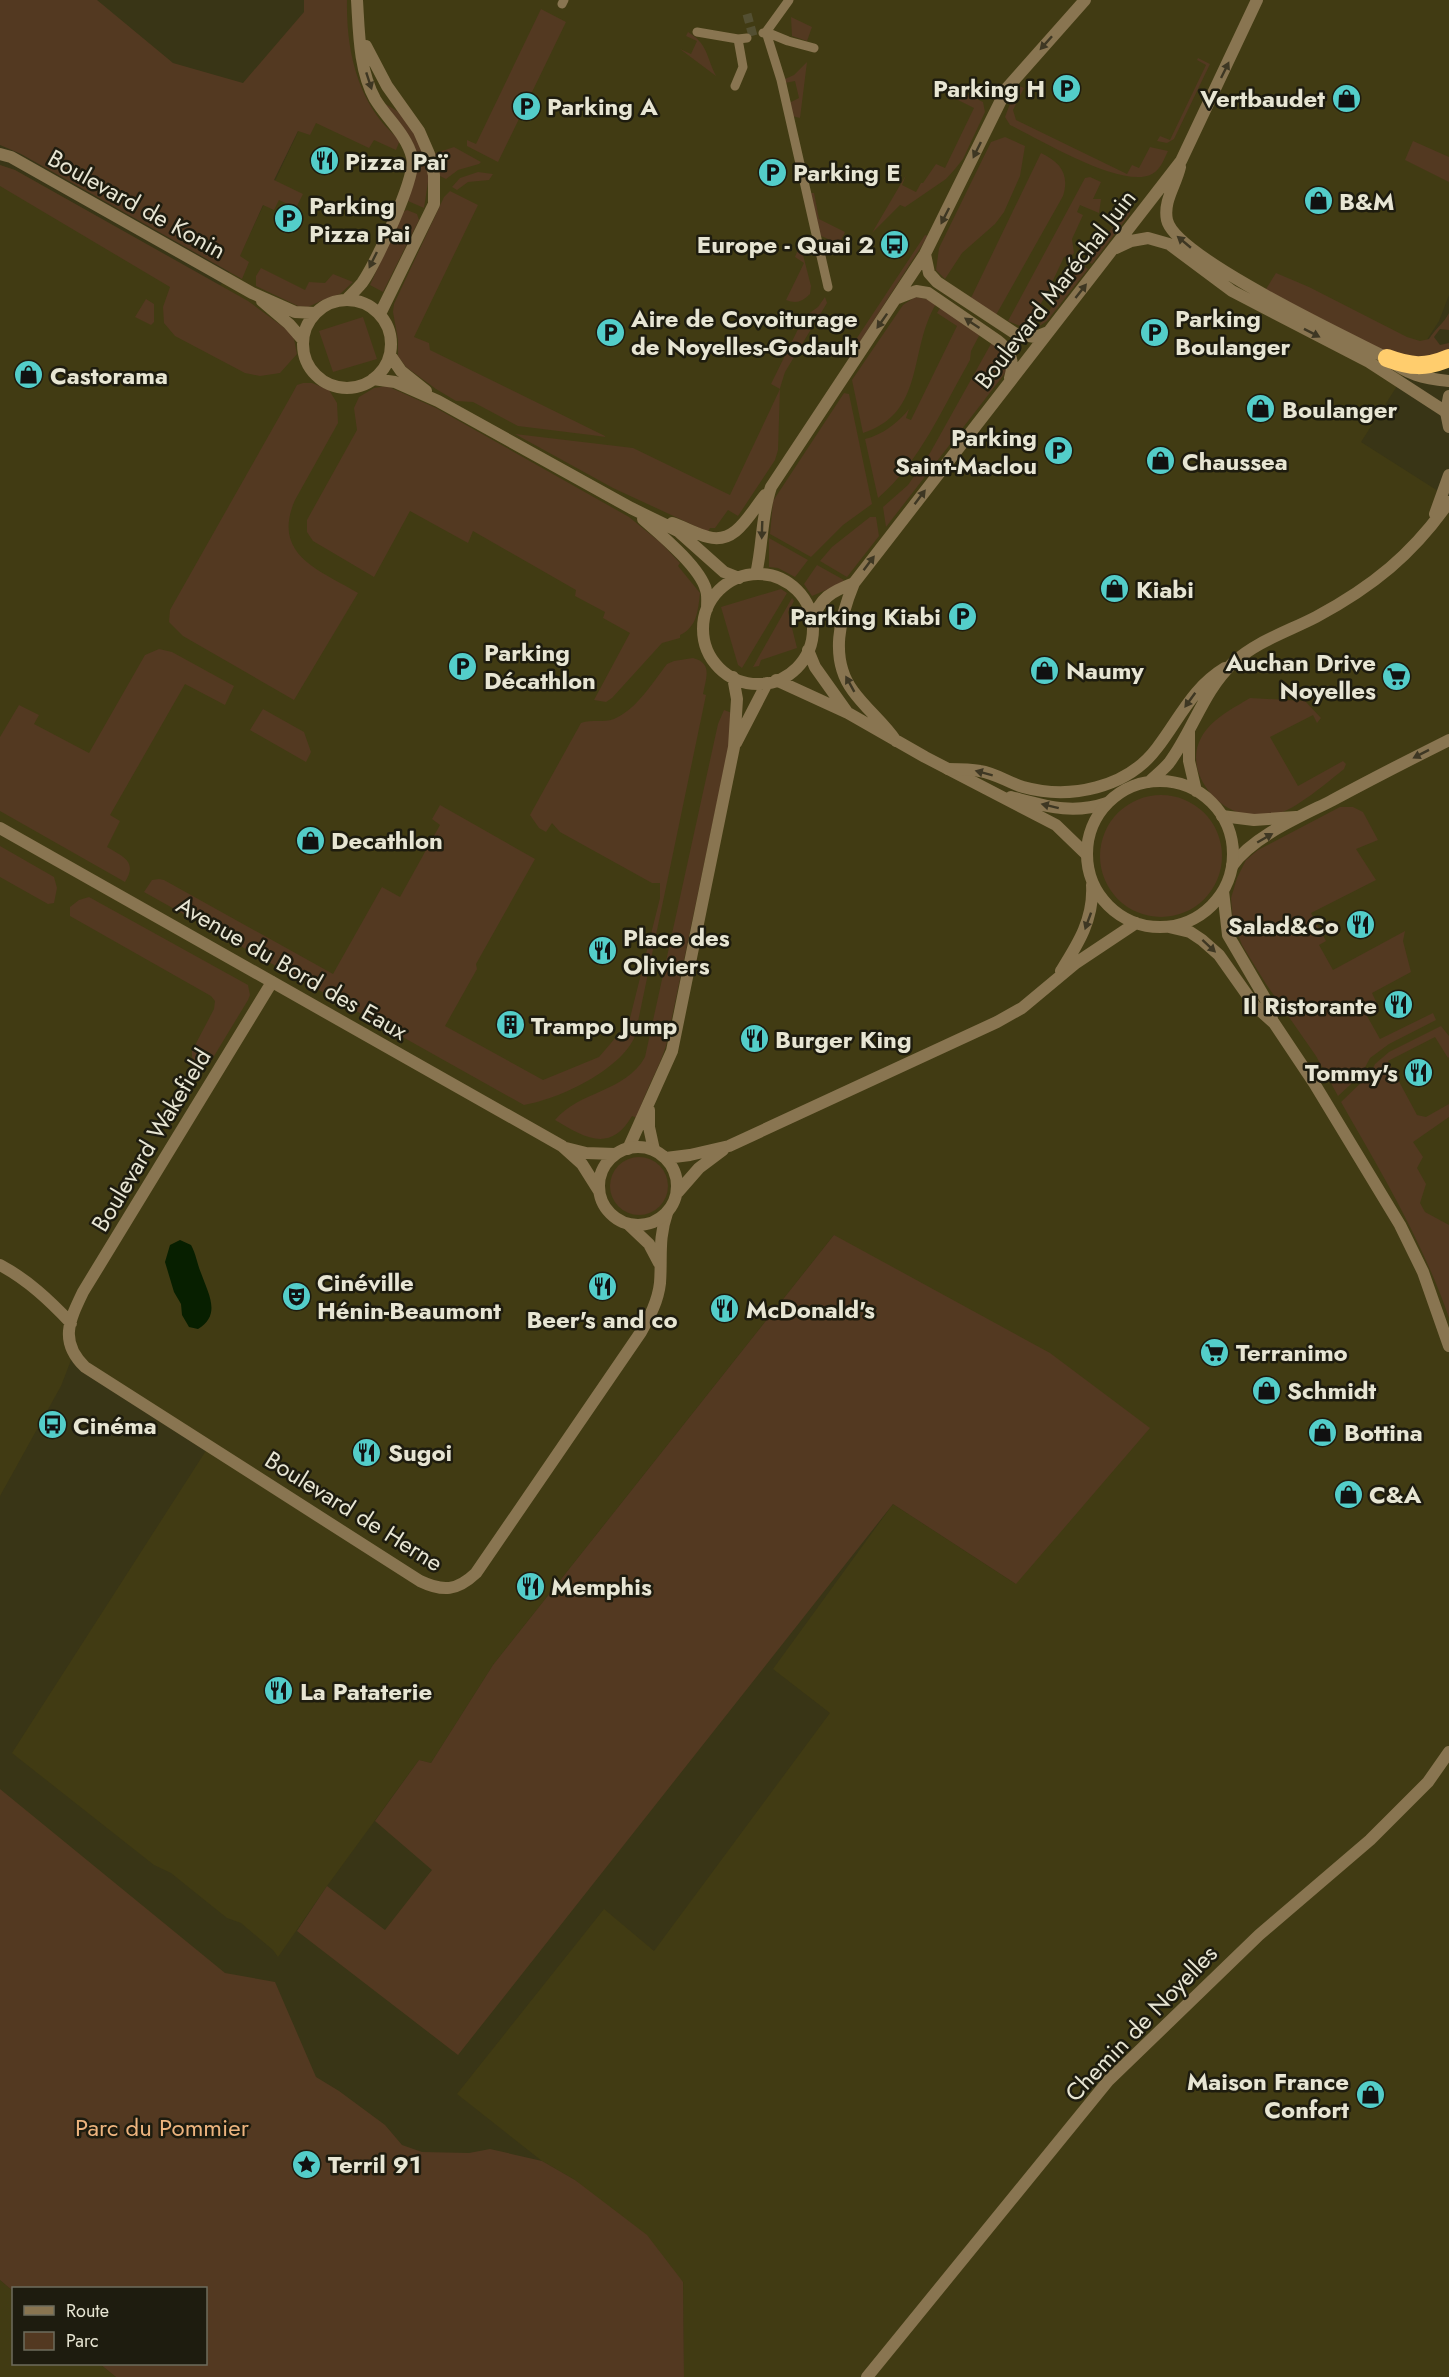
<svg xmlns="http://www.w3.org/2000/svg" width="1449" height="2377" viewBox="0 0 1449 2377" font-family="Jost,sans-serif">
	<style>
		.built { fill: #413b13 }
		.green { fill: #533921 }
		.water { fill: #071f00 }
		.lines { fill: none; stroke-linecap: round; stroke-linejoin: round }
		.pedestrian-tunnel { stroke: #534f32; stroke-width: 9; stroke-dasharray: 9 4.5; stroke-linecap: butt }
		.pedestrian { stroke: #897551; stroke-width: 9 }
		.minor { stroke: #897551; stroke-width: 12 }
		.tertiary { stroke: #897551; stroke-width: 12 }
		.motorway { stroke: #ffcd6d; stroke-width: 18 }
		.oneway { fill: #3e3723 }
		.labels { text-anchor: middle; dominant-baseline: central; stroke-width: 5; stroke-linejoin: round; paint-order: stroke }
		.poi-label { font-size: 24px; font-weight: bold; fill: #e7e5d3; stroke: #1e1c0f; text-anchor: start }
		.street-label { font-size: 24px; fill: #e7e5d3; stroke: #1e1c0f }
		.park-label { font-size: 24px; fill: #edb47e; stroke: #1e1c0f }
	</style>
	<rect width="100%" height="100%" fill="#393516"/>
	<path class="built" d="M347 0H1449V295L1439 321 1361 442 1449 498V2377H684L683 2282 575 2180 542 2161 457 2094 604 1909 654 1951 830 1713 773 1669 893 1504 1016 1584 834 1235 493 1665 431 1763 419 1760 327 1886 278 1957 273 1950 241 1923 227 1918 171 1873 154 1865 12 1753 209 1446 73 1355 61 1386 0 1496V165L15 170 220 286 239 257 346 30Z
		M0 2280 13 2291 14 2364H100L116 2377H0Z"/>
	<path class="green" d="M0 0H97L173 63 243 83 304 12V0H347C346 52 358 106 400 140L396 150 374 140 369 148 316 123 310 135 298 131 274 180 303 194 296 208 279 200 274 210 263 205 240 256 249 262 242 279 21 154 0 145Z
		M541 9 566 22 498 162 467 146V140L476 144Z
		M791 17 812 27 807 41 792 36Z
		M688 32C708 44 706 56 716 76L680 49 691 54 697 41 686 36Z
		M1198 58 1210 64 1174 139 1167 143 1157 141 1160 136 1170 140 1206 65 1197 60Z
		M807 62 800 118 792 116 789 103 799 98 795 81 785 83V79L794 75Z
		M1017 85 1024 88 1013 110 1016 120 1127 174 1132 165 1139 168 1150 147 1168 151C1164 159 1161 169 1152 174 1123 190 1039 139 1010 125L1005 117Z
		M951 88 957 89 983 102 985 112 963 159 955 169 946 179 905 207 900 205 872 233 906 175 902 185 916 192 921 183H923L936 164 945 168 974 108 946 94Z
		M384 103 405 116 420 145 428 169V182L424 208 408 201 416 174 417 162Z
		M1005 137 1025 146 1020 176 1004 212 995 224 962 253 945 279 936 270 939 248 991 142Z
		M1413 141 1449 157V182L1405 160Z
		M454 147 481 162 479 164 458 170 446 179 438 175 433 154Z
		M1041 153C1060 162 1070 174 1063 196L996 315 970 300Z
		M0 165 15 170 248 301 293 334 297 354 280 373 260 376 245 373 175 336 164 323 163 307 170 287 0 186Z
		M478 172 493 174 489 180 468 182 457 190 452 187 460 178Z
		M1090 177 1101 182 1093 199H1101L1099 213 1080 205 1077 212 1083 215 1072 239 1074 253 1071 256 1064 257 1049 289 1027 329 1008 321 1085 178Z
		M450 191 478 205 414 337 429 343 430 350 607 437 518 426 473 402 456 401 436 389 406 367 398 356V340L393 312 394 304 444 197Z
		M810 193H814L819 219 845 232 839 244 819 235Z
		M1130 205V214L1092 264 1089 262V257L1098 241 1101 242Z
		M407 210 417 214 419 220 383 292 370 285 403 212Z
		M925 235 928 236 849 359 847 353Z
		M802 251 811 286 810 294C802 302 796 304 786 300L804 263 795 257 797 252Z
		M1078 262 1088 269 1047 321 1038 327 1078 268Z
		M261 268 305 290 309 282 325 283 333 274 353 282 340 294 325 299 308 307 298 306 256 286V276Z
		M1276 273 1309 287 1407 337 1420 341 1429 339C1435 329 1444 323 1449 313V330L1440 329 1434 337 1440 345 1449 343V352L1437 358 1396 357 1272 296 1266 289Z
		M825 297 827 303 785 372 780 388 778 450 775 460 738 516 728 510 715 528H710L708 532 613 488 515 434 633 448 730 495 780 389 771 384 804 317 818 307Z
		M915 297 927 299 936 304C908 350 926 413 863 433L852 380 903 305Z
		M146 299 154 304V322L151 325 135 317Z
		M940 308 980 334 971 351 970 360C943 407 920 462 878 498L865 439C882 435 898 423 909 409L906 418 911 420 957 326 937 313Z
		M363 317 377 359 333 372 319 331Z
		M992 342 1008 359 1006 372 886 527 883 507 908 485 930 453Z
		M303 383H312L329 390 337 403 338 423 295 500C271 555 319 570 358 593L294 700 183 636 169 622 170 610 291 396 297 385Z
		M387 386 436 408 629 517 661 543 680 563 678 566 700 593C698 611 697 627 680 635V638L662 643 612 698 606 702 594 700 630 633 603 618 605 612 575 596 576 590 473 531 468 543 410 511 374 577 313 541 307 532V520L357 430 354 408 359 397 374 388Z
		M844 393 849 394 872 504 843 525 811 557 770 534 773 501Z
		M870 517H876L879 536 847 577 820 561 832 547Z
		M769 538 808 560 795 577 778 568 769 567Z
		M817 565 844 580 840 584 812 596 804 584Z
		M781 589 787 593 742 668 738 665 721 607Z
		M792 598 794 601 788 612 797 648 761 660 759 666 753 667Z
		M159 649 172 652 234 686 225 705 185 684 110 815 120 821 107 847C123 857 138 861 125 882L0 811V737L19 705 39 715 34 724 89 753 145 655Z
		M693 658C713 663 706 678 703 694L706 695 635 1036C621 1070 559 1099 524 1105L144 892 152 880 159 879 164 880 333 974 382 887 400 897 440 825 432 819 440 805 535 859 476 964 477 969 445 1026 543 1080 599 1057 629 1022 660 898V883H652L560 832 552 823 546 832 539 828 530 815 581 723C592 719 603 723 614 719 636 710 653 682 667 664L674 661Z
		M1250 698 1305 701 1321 718 1317 723 1313 715 1270 737 1298 786 1343 761 1346 764 1344 769C1329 781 1294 811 1276 814 1265 816 1250 816 1240 813 1210 804 1185 767 1201 738 1211 719 1232 709 1250 698Z
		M263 709 304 732 311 752 306 762 250 730Z
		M724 710 732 713 730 740 666 1046C658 1071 644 1092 637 1118L632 1116C610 1154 584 1137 555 1120 579 1091 626 1092 645 1057L718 724Z
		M1100 856a61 61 0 1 1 122 0a61 61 0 1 1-122 0Z
		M1340 807H1353L1363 812 1378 840 1356 849 1376 880 1311 913 1326 941 1319 945 1333 970 1405 931 1403 941 1411 972 1372 993 1379 1008 1367 1016 1380 1039 1433 1013 1436 1020 1389 1044 1370 1058 1361 1075 1338 1096 1316 1056 1266 984 1242 945 1233 921 1231 898 1237 878 1246 860 1258 850Z
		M0 846 54 877 57 888 54 903 48 904 0 877Z
		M89 897 248 985 250 995 248 1000 208 1066H198L192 1057V1051L214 1009 215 1001 211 996 70 916V907L79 900Z
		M1441 1026 1449 1036V1057L1448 1058 1435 1037 1388 1061 1417 1115 1426 1117 1449 1104V1117L1413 1142 1423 1157 1417 1168 1426 1184 1420 1203 1425 1212 1449 1225V1318C1423 1242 1381 1172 1341 1102L1370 1074 1375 1064 1389 1052Z
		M610 1186a29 29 0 1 1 58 0a29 29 0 1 1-58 0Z
		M834 1235 1050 1353 1150 1428 1016 1584 893 1504 458 2055 297 1931 327 1886 385 1930 432 1870 375 1821 419 1760 431 1763 493 1665Z
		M0 1789 225 1973 275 1982 316 2077 339 2091 385 2125 402 2145 422 2152 469 2153 490 2149 542 2161 575 2180 647 2235 683 2282 684 2377H116L100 2364H206V2288H14L13 2291 0 2280Z"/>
	<path class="water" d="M180 1240 191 1245C196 1254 197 1263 201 1273 208 1293 222 1315 198 1329L189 1327 182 1315 181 1304 174 1292 165 1262 170 1245Z"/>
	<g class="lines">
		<path class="pedestrian-tunnel" d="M747 14 753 36"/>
		<path class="pedestrian" d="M562 4 564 0
			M697 32 738 39 747 38
			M766 32 781 80 828 287
			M766 32 788 41 814 48
			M763 33 766 32 789 0
			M735 86 743 67 738 39"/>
		<path class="minor" d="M366 46 387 86 419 131 429 154 434 175V204L380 314
			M0 154 11 157 252 293 295 312 315 313
			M1180 167C1176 185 1163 201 1167 220 1175 257 1348 338 1387 358 1408 375 1422 378 1449 381
			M1116 248 1131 241 1148 238 1169 244 1232 291 1369 362 1446 412
			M925 254 929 273 937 282 1016 334 1035 337 1048 332
			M898 298 916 291 928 293 998 341C1011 351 1015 362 1010 378
			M346 300C351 295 357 289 362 283 375 265 417 177 412 157 406 134 387 119 375 99 359 70 359 32 357 0
			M303 344a44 44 0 1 1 88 0a44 44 0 1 1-88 0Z
			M262 301 289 324 303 340
			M390 355 401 371 426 391
			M373 379 395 382 438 401 631 508 678 531 724 572 739 578
			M643 519C660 534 700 567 706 590 708 595 707 603 707 609
			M672 523C684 527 696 534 708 537 736 545 750 513 765 495
			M756 574C763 545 761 516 771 487L925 254 1007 88 1085 0
			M703 629a55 55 0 1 1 110 0a55 55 0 1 1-110 0Z
			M813 622C818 598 833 591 854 583
			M808 650 815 667 847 712
			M776 680 848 713 925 757 1056 825 1086 854
			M896 741C884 723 866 709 853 691 829 659 840 617 854 583L1181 161 1257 0
			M736 743 767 683
			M1011 797C1046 806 1072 815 1107 803
			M1222 816 1254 820 1296 817
			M1232 866C1252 837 1299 817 1331 801 1370 780 1409 760 1449 740
			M272 982 83 1292C69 1321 59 1342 85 1367L420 1581C443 1592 457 1591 476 1573L641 1332C650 1316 658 1301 660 1283 662 1257 658 1239 667 1213
			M649 1110V1127L654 1150
			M628 1149 672 1051 734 747 737 699 733 677
			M629 1225 649 1244 659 1263
			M0 1265C28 1280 49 1300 71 1323"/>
		<path class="tertiary" d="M1449 396 1446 412 1449 427
			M1435 514 1449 475
			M1189 730V761L1196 791
			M948 769C958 769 970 769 980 771 995 773 1009 783 1023 787 1070 800 1127 788 1157 748 1180 718 1192 688 1225 668
			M1087 854a73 73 0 1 1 146 0a73 73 0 1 1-146 0Z
			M1149 782C1155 776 1163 770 1169 763 1193 731 1203 691 1233 663 1255 642 1289 631 1316 617 1372 587 1413 554 1449 502
			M0 828 562 1146 582 1164 599 1191
			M1223 891 1228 935 1266 1000 1272 1019
			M1169 927 1190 932 1202 940 1219 955 1255 1006 1274 1023 1314 1083 1400 1225 1423 1272 1449 1346
			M1061 971C1078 944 1094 919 1092 885
			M599 1186a39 39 0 1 1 78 0a39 39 0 1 1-78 0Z
			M566 1148 586 1153 615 1154
			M666 1158 690 1155 729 1146 997 1022 1022 1008 1076 963 1136 923
			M678 1192 699 1168 723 1150
			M867 2377 1108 2081 1259 1935 1370 1840 1428 1782 1449 1752"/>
		<path class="motorway" d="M1387 358C1411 367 1425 368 1449 358"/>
	</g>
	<defs><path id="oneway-solid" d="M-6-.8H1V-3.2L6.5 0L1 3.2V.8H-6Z" transform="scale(1.5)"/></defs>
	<g class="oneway">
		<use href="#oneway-solid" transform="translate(1046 43) rotate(132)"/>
		<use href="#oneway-solid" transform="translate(1225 70) rotate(-64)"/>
		<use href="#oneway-solid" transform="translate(369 81) rotate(72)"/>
		<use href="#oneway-solid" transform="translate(977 150) rotate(116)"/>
		<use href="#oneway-solid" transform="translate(945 216) rotate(117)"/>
		<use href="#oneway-solid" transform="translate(1184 242) rotate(-140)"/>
		<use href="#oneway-solid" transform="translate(373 260) rotate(116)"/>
		<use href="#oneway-solid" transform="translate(1081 291) rotate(-52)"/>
		<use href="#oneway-solid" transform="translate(882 321) rotate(125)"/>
		<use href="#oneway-solid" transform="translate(972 323) rotate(-146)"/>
		<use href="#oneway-solid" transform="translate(1312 333) rotate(27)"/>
		<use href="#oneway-solid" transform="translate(920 497) rotate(-53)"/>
		<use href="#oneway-solid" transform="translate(762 530) rotate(92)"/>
		<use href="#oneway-solid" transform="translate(869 563) rotate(-53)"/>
		<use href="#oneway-solid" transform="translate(850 684) rotate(-119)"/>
		<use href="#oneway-solid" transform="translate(1190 700) rotate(126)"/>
		<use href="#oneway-solid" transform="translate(1421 754) rotate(153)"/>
		<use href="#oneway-solid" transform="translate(984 773) rotate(-165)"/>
		<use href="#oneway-solid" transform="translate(1050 806) rotate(-166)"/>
		<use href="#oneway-solid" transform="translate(1265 838) rotate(-30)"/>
		<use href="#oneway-solid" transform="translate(1088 921) rotate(110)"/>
		<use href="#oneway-solid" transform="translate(1209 946) rotate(43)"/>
	</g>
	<defs>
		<symbol id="parking-disc" viewBox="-11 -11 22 22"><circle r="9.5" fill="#53cdc9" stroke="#1e1c0f"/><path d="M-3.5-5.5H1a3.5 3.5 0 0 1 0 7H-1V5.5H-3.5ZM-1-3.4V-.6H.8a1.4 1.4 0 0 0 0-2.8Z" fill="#111"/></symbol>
		<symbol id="shop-disc" viewBox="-11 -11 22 22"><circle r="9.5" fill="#53cdc9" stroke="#1e1c0f"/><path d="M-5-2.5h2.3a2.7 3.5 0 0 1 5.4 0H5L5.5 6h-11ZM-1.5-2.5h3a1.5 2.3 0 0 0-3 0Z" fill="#111"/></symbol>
		<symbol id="restaurant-disc" viewBox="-11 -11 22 22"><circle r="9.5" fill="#53cdc9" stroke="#1e1c0f"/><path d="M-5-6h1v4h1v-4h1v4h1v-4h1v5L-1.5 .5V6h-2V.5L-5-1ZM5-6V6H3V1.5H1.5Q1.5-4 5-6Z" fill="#111"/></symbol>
		<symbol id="bus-disc" viewBox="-11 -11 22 22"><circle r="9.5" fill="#53cdc9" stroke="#1e1c0f"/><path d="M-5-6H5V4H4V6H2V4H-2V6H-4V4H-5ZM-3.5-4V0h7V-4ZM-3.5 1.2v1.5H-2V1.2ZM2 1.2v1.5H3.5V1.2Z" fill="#111"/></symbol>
		<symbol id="supermarket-disc" viewBox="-11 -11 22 22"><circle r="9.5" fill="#53cdc9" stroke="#1e1c0f"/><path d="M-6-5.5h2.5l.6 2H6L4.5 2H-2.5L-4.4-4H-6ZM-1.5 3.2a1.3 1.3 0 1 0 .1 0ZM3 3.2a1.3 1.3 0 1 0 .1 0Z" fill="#111"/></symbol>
		<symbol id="building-disc" viewBox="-11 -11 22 22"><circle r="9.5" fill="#53cdc9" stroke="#1e1c0f"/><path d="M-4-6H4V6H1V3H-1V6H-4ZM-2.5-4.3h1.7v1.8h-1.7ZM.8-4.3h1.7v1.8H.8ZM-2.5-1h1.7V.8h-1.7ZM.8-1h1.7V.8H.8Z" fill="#111"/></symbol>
		<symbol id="theatre-disc" viewBox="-11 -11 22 22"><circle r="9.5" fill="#53cdc9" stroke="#1e1c0f"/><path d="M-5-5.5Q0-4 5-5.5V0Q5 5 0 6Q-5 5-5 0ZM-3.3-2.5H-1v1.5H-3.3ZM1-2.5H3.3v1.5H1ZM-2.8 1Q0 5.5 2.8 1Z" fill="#111"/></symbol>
		<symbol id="sight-disc" viewBox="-11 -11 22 22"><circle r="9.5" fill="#53cdc9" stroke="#1e1c0f"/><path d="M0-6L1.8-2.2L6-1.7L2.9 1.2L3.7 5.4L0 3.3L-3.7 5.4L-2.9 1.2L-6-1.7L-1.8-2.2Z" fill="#111"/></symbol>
	</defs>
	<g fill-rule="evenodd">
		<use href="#parking-disc" x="1050" y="72" width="33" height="33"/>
		<use href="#shop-disc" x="1330" y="82" width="33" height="33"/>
		<use href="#parking-disc" x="510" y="90" width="33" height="33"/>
		<use href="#restaurant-disc" x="308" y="144" width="33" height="33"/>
		<use href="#parking-disc" x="756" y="156" width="33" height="33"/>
		<use href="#shop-disc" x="1302" y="184" width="33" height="33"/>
		<use href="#parking-disc" x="272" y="202" width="33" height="33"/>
		<use href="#bus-disc" x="878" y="228" width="33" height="33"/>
		<use href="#parking-disc" x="594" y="316" width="33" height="33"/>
		<use href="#parking-disc" x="1138" y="316" width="33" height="33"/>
		<use href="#shop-disc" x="12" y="358" width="33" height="33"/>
		<use href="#shop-disc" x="1244" y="392" width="33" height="33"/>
		<use href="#parking-disc" x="1042" y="434" width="33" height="33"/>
		<use href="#shop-disc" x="1144" y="444" width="33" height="33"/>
		<use href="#shop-disc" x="1098" y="572" width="33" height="33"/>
		<use href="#parking-disc" x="946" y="600" width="33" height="33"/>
		<use href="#parking-disc" x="446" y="650" width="33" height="33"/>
		<use href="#shop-disc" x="1028" y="654" width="33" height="33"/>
		<use href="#supermarket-disc" x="1380" y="660" width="33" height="33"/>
		<use href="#shop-disc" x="294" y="824" width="33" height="33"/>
		<use href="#restaurant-disc" x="1344" y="908" width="33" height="33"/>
		<use href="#restaurant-disc" x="586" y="934" width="33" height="33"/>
		<use href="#restaurant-disc" x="1382" y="988" width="33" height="33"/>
		<use href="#building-disc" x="494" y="1008" width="33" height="33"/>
		<use href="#restaurant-disc" x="738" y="1022" width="33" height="33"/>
		<use href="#restaurant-disc" x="1402" y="1056" width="33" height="33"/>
		<use href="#restaurant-disc" x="586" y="1270" width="33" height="33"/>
		<use href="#theatre-disc" x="280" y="1280" width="33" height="33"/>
		<use href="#restaurant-disc" x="708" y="1292" width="33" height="33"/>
		<use href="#supermarket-disc" x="1198" y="1336" width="33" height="33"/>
		<use href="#shop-disc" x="1250" y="1374" width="33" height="33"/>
		<use href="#bus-disc" x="36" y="1408" width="33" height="33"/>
		<use href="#shop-disc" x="1306" y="1416" width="33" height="33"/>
		<use href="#restaurant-disc" x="350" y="1436" width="33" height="33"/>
		<use href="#shop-disc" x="1332" y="1478" width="33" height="33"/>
		<use href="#restaurant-disc" x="514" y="1570" width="33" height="33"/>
		<use href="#restaurant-disc" x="262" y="1674" width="33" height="33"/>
		<use href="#shop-disc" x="1354" y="2078" width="33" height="33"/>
		<use href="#sight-disc" x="290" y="2148" width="33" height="33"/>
	</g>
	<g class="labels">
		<g class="poi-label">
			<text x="1045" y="88" text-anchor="end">Parking H</text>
			<text x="1325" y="98" text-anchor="end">Vertbaudet</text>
			<text x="547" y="106">Parking A</text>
			<text x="345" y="161">Pizza Paï</text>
			<text x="793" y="172">Parking E</text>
			<text x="1339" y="201">B&amp;M</text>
			<text x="309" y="205">Parking<tspan x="309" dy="28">Pizza Pai</tspan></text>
			<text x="874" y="244" text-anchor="end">Europe - Quai 2</text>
			<text x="631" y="318">Aire de Covoiturage<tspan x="631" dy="28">de Noyelles-Godault</tspan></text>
			<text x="1175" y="318">Parking<tspan x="1175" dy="28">Boulanger</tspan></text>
			<text x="50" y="375">Castorama</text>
			<text x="1282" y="409">Boulanger</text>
			<text x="1037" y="437" text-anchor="end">Parking<tspan x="1037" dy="28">Saint-Maclou</tspan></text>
			<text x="1182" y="461">Chaussea</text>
			<text x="1136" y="589">Kiabi</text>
			<text x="941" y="616" text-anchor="end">Parking Kiabi</text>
			<text x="484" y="652">Parking<tspan x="484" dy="28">Décathlon</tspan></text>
			<text x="1376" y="662" text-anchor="end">Auchan Drive<tspan x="1376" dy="28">Noyelles</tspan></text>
			<text x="1066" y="670">Naumy</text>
			<text x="331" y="840">Decathlon</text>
			<text x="1339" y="925" text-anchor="end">Salad&amp;Co</text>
			<text x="623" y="937">Place des<tspan x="623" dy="28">Oliviers</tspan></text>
			<text x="1377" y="1005" text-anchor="end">Il Ristorante</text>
			<text x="531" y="1025">Trampo Jump</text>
			<text x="775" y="1039">Burger King</text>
			<text x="1398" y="1072" text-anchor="end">Tommy's</text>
			<text x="317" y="1282">Cinéville<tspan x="317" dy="28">Hénin-Beaumont</tspan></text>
			<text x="746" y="1309">McDonald's</text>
			<text x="602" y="1319" text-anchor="middle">Beer's and co</text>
			<text x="1236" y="1352">Terranimo</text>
			<text x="1287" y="1390">Schmidt</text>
			<text x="73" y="1425">Cinéma</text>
			<text x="1344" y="1432">Bottina</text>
			<text x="388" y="1452">Sugoi</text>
			<text x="1369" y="1494">C&amp;A</text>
			<text x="551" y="1586">Memphis</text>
			<text x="300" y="1691">La Pataterie</text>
			<text x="1349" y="2081" text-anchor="end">Maison France<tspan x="1349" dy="28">Confort</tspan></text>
			<text x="328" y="2164">Terril 91</text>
		</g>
		<g class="street-label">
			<text transform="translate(137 204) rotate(29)">Boulevard de Konin</text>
			<text transform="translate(1055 289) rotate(-52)">Boulevard Maréchal Juin</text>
			<text transform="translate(292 968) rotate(30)">Avenue du Bord des Eaux</text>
			<text transform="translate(151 1140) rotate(-59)">Boulevard Wakefield</text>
			<text transform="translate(354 1511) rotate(32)">Boulevard de Herne</text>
			<text transform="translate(1141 2023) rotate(-46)">Chemin de Noyelles</text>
		</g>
		<g class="park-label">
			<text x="162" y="2127">Parc du Pommier</text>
		</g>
	</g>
	<rect x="12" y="2287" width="195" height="78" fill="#1e1c0f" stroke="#6e6c5d" stroke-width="1.5"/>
	<rect x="24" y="2306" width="30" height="9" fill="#897551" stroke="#6e6c5d" stroke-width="1.5"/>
	<text x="66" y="2317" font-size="18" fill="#e7e5d3">Route</text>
	<rect x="24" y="2332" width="30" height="18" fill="#533921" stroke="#6e6c5d" stroke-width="1.5"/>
	<text x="66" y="2347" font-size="18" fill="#e7e5d3">Parc</text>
</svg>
